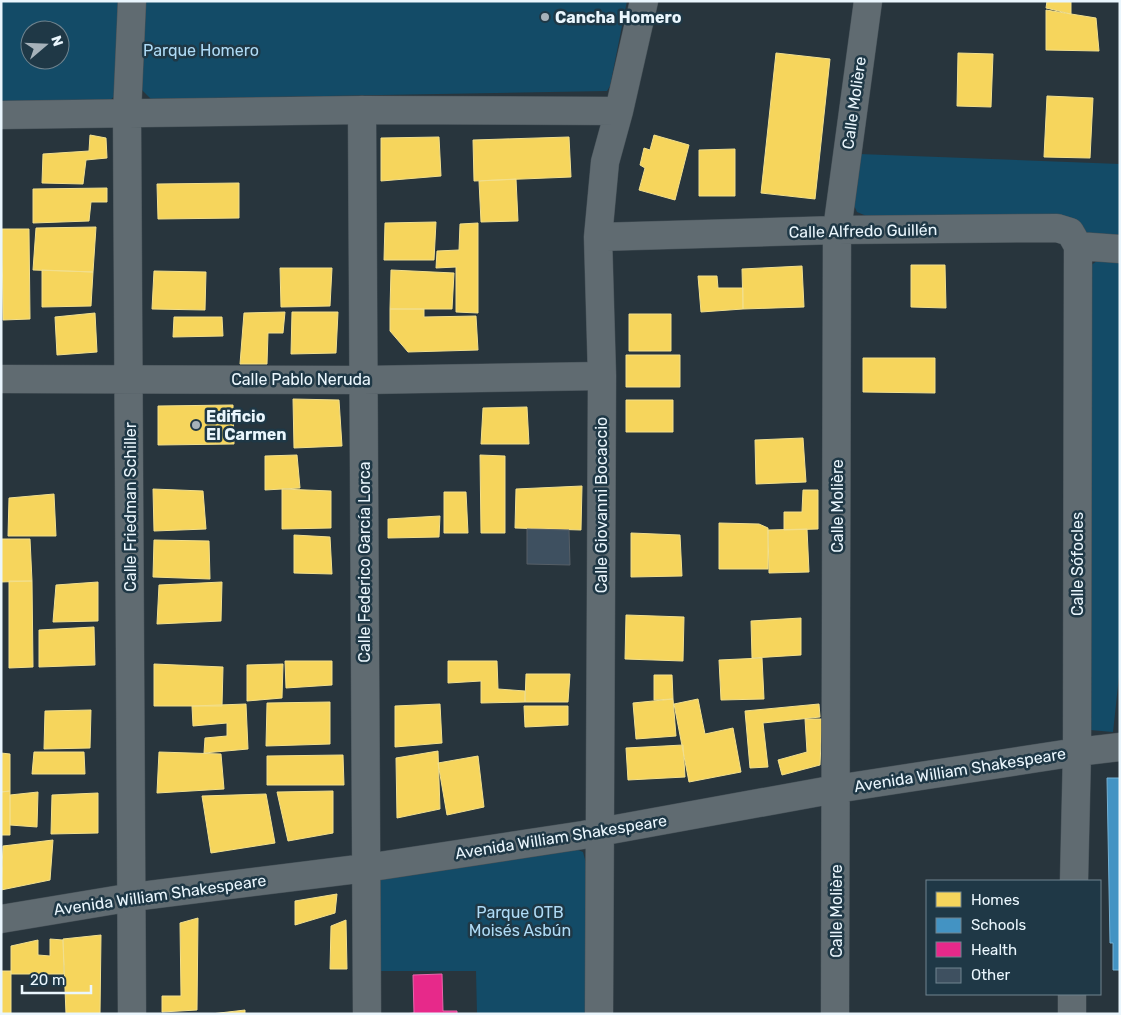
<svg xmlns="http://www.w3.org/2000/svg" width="1121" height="1015" viewBox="0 0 1121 1015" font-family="Rubik,sans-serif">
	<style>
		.green { fill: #134b67; fill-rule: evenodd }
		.homes { fill: #f6d55c; stroke: #f2df8c }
		.schools { fill: #4393c3; stroke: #75b1d4 }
		.health { fill: #e7298a; stroke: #e866ac }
		.building { fill: #3e5060; stroke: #565f67 }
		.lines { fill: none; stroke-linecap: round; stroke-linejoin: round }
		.minor-casing { stroke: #455057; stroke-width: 29 }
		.minor { stroke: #606b71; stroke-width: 28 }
		.poi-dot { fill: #a6b2ba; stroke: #1f3846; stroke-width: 2 }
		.labels { text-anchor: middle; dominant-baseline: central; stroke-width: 5; stroke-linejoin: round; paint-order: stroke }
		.poi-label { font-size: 16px; font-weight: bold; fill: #eaf6fd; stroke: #1f3846; text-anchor: start }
		.park-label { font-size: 16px; fill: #afdbf6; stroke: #1f3846 }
		.street-label { font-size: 16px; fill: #eaf6fd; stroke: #1f3846 }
	</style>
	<rect width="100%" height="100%" fill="#28353d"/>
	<path class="green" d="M1 1H119L118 93 109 101 1 103ZM30 30H60V60H30Z
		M143 1H627L610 86 607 91 151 99 141 89Z
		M859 154 1120 164V237L869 217 857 212 852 201Z
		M1101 258 1120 259V667L1113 732 1090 730V266Z
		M573 848 583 852 587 867 586 1014H477L476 971H376L375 883 385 875Z"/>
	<path class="homes" d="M1047 1H1071V14L1046 8Z
		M1046 10 1096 18 1099 51 1046 50Z
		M776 53 830 59 815 199 761 193Z
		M958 53 993 54 991 107 957 106Z
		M1047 96 1093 98 1090 158 1044 157Z
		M90 135 106 138 107 158 86 160 83 184 42 183 43 154 89 151Z
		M654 135 689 145 675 200 639 190 645 168 640 165 644 148 650 150Z
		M439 137 441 176 381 181V138Z
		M569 137 571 177 474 181 473 140Z
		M735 149V196H699V150Z
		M516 179 518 221 481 222 479 181Z
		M239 183V218L158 219 157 184Z
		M107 188V202H91L89 221 33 223V189Z
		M436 222 434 260H384L385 223Z
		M478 223V313L456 312V267L436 268 437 251 459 250 460 224Z
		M96 227 93 272 33 270 36 228Z
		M2 229H29L30 319 3 320Z
		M911 265H945L946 308 911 307Z
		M802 266 804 307 743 309 742 269Z
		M280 268H332L330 306 281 307Z
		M42 270 93 272 91 306 42 307Z
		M391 270 454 273 452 309H390Z
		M154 271 206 272 205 310 152 309Z
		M698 276H717L718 288H743V309L701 312Z
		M390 309H424V317L476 316 478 350 408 352 390 331Z
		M285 312 283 333H268L267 364H240L244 313Z
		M292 312H338L336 353 291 354Z
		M95 313 97 352 57 355 55 317Z
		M629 314H671V351H629Z
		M174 317H222L223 336 173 337Z
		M626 355H680V387H626Z
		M863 358H935V393L863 392Z
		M293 399 339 400 342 446 294 448Z
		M626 400H673V432H626Z
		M233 405 234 444 158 445V406Z
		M527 407 529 444H481L483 408Z
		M803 438 806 482 756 484 755 440Z
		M297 455 300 488 265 490V456Z
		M480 455 505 456V533H481Z
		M582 486 581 530 515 528 516 489Z
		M153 489 203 491 206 529 154 531Z
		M282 489 331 491V528L282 529Z
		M803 490H818V529L784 530V512H802Z
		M444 492H466L468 533H444Z
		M54 494 56 536H8L9 498Z
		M440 516 439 537 388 538V519Z
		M719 523 759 524 768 528V569H719Z
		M807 529 809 572 769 573 768 530Z
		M631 533 680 535 682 576 631 577Z
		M294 535 330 537 332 574 294 573Z
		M1 539H30L32 581 1 582Z
		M154 540 209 541 210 579 153 577Z
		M9 581H32L33 667 9 668Z
		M98 582V621L53 622 56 585Z
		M222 582 221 621 157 624 159 585Z
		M626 615 684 617 683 661 625 659Z
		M801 618V655L752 658 751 621Z
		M94 627 95 665 39 667V630Z
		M762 658 764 699 721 700 719 660Z
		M285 661H332V685L286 688Z
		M448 661H497L498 689 525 691V702L481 703V681L448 683Z
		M154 664 223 667 222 706H154Z
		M283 664 282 698 247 701V665Z
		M526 674H570L568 702H525Z
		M654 675H672L673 699 654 700Z
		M673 699 676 736 636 739 633 703Z
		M698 699 705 734 733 728 741 772 689 782 674 704Z
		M330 702V744L266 746 267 703Z
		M246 704 248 749 204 753 205 738 227 736V723L193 726 192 706Z
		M440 704 442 743 395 747V706Z
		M819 704 820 717 763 723 768 767 750 768 745 711Z
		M524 706H568V725L525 727Z
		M91 710 90 748 44 749 45 711Z
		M805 719H822L820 765 782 775 778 760 807 752Z
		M683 745 685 777 628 780 626 748Z
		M438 751 440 809 397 818 396 758Z
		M34 752H84L85 774H32Z
		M159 752 221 754 224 789 157 793Z
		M1 753 10 754V791L1 792Z
		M343 755 344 785H267V756Z
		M478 756 484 807 447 815 438 763Z
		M10 791V835H1V792Z
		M333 791V833L288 841 277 792Z
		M38 792 37 827 10 825V795Z
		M98 793V833L51 834 52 795Z
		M266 794 275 843 211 853 202 796Z
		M53 840 50 880 1 890 3 846Z
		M337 894 335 913 295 925V901Z
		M198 918 197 1010 162 1012V996H181L180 923Z
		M346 920 347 969H330L331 926Z
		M101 935 100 1014H66L63 939Z
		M50 939 63 940 64 974H11V946L38 940V955L50 956Z
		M1 971H11V1014H1Z
		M245 1010V1014H211Z"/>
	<path class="schools" d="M1107 778H1120V970H1113V943H1110Z"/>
	<path class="health" d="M442 974 443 1011H457V1014H404L414 1013 413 975Z"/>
	<path class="building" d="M527 529 569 530 570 565 527 564Z"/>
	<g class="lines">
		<defs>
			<path id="minor" d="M362 110 367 1014
				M1 115 362 110 619 111
				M598 237 837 230 1057 228 1070 232 1078 246 1120 249
				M1 379 364 380 602 376
				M1074 881 1077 752 1078 246
				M1 919 133 897 366 868 583 835 836 789 1077 752 1120 747
				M132 1014 127 114 132 1
				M599 1014 602 376 598 237 605 162 619 111 644 1
				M835 1014 837 230 868 1
				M1072 1014V994"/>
		</defs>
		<use href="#minor" class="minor-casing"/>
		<use href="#minor" class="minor"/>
	</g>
	<g class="poi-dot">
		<circle cx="545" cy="17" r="5"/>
		<circle cx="196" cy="425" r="5"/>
	</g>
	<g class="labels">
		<g class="poi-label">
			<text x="555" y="17">Cancha Homero</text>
			<text x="206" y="416">Edificio<tspan x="206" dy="18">El Carmen</tspan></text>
		</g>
		<g class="park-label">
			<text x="201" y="50">Parque Homero</text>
			<text x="520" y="912">Parque OTB<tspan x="520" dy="18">Moisés Asbún</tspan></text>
		</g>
		<g class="street-label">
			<text transform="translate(854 103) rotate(-82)">Calle Molière</text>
			<text transform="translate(863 231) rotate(-1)">Calle Alfredo Guillén</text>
			<text x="301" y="379">Calle Pablo Neruda</text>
			<text transform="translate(601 505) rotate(-90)">Calle Giovanni Bocaccio</text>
			<text transform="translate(837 506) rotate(-90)">Calle Molière</text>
			<text transform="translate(130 507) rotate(-90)">Calle Friedman Schiller</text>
			<text transform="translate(364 562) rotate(-90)">Calle Federico García Lorca</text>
			<text transform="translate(1077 564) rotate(-90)">Calle Sófocles</text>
			<text transform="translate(960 770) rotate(-9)">Avenida William Shakespeare</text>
			<text transform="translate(561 837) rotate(-9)">Avenida William Shakespeare</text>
			<text transform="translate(160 895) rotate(-8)">Avenida William Shakespeare</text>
			<text transform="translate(836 911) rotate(-90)">Calle Molière</text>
		</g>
	</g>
	<rect width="1121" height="1015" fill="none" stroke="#eaf6fd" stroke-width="5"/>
	<rect x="926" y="880" width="175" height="115" fill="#1f3846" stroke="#70848f"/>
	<rect x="936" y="892" width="25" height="15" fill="#f6d55c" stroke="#70848f"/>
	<text x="971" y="905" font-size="15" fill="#eaf6fd">Homes</text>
	<rect x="936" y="918" width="25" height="15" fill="#4393c3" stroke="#70848f"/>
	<text x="971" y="930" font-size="15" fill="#eaf6fd">Schools</text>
	<rect x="936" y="942" width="25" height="15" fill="#e7298a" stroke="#70848f"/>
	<text x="971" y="955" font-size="15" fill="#eaf6fd">Health</text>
	<rect x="936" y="968" width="25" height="15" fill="#3e5060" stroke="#70848f"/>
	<text x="971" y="980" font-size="15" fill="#eaf6fd">Other</text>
	<g transform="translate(45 45) rotate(71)"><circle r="24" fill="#1f3846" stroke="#70848f"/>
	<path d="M0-4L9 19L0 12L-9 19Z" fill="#a6b2ba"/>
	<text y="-8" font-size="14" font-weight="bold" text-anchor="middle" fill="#eaf6fd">N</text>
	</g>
	<path d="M22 985v8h69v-8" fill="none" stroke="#eaf6fd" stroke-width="2.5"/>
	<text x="30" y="985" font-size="15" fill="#eaf6fd" stroke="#1f3846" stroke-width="4" paint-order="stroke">20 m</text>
</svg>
